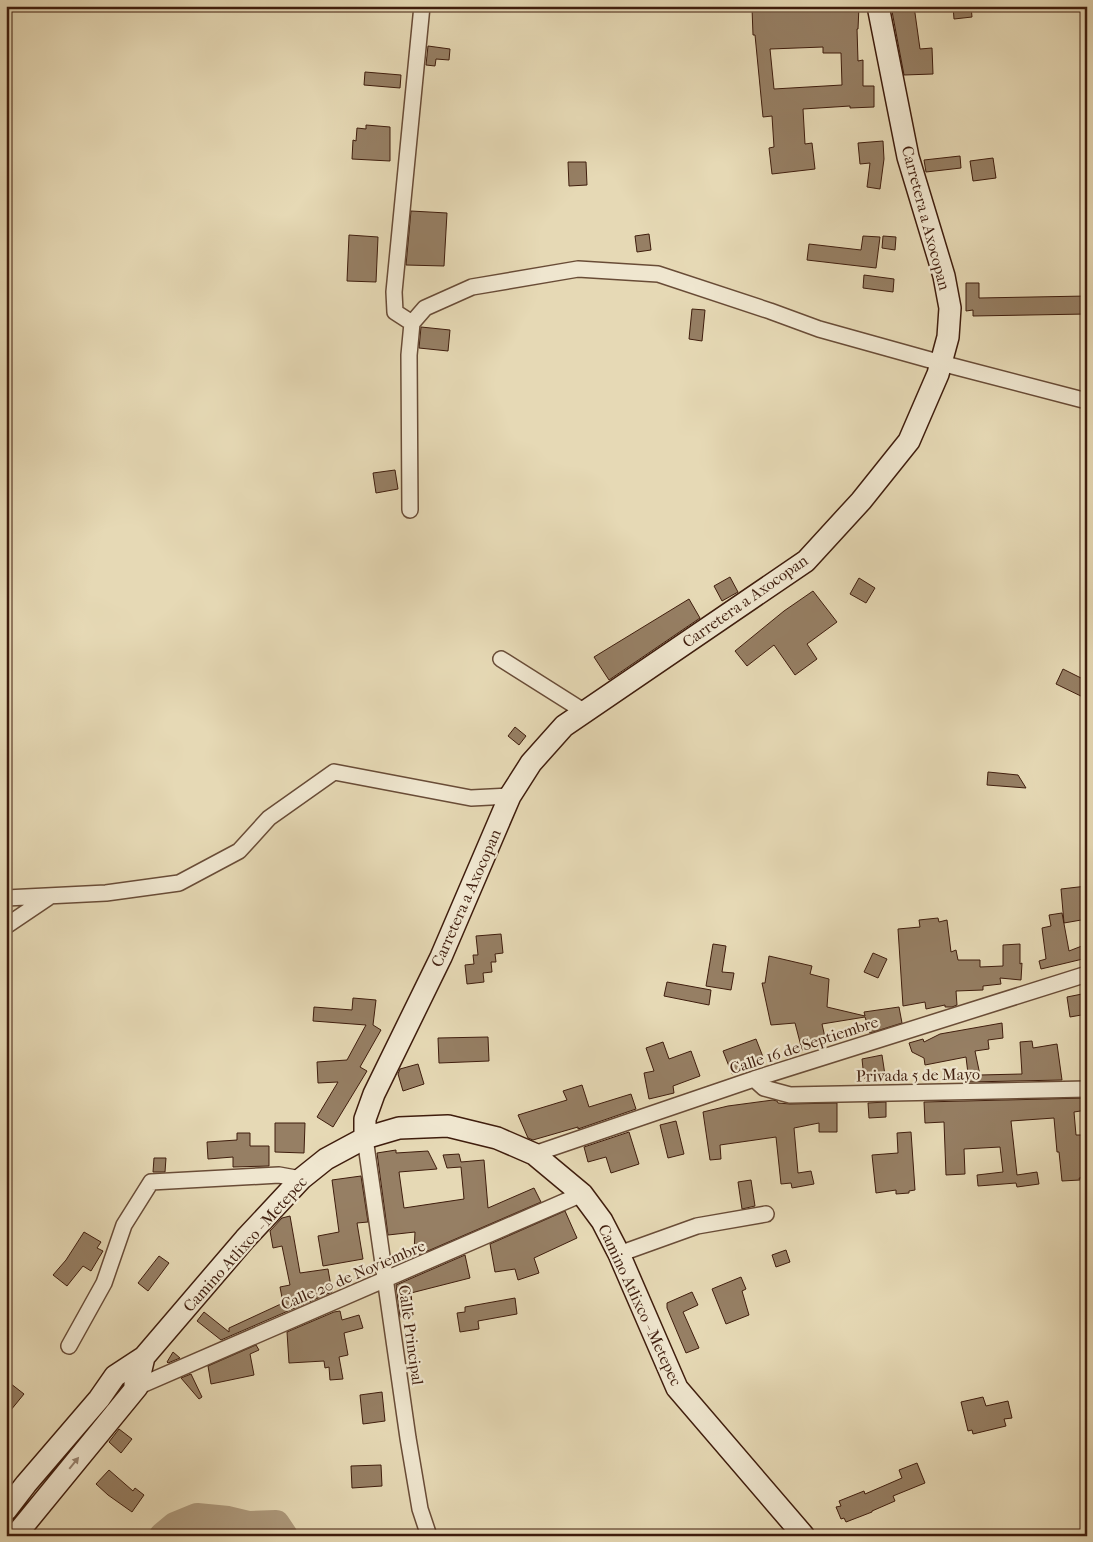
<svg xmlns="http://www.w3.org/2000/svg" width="1093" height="1542" viewBox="0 0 1093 1542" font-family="'IM FELL French Canon',serif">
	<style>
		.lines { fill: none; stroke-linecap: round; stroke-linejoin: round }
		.river { stroke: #ad997c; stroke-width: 28 }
		.building { fill: #967f64; stroke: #3f1d0d; fill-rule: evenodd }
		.street-casing { stroke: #694c37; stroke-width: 18 }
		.secondary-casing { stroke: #3f1d0d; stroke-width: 24 }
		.street { stroke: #efe6cf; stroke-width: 15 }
		.secondary { stroke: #efe6cf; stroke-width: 21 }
		.oneway { fill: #97826e }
		.labels { text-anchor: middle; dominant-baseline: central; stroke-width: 4.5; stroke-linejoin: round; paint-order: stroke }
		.street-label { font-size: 16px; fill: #3f1d0d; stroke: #efe6cf }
	</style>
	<rect width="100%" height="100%" fill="#e6d9b5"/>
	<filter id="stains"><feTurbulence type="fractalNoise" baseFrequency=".004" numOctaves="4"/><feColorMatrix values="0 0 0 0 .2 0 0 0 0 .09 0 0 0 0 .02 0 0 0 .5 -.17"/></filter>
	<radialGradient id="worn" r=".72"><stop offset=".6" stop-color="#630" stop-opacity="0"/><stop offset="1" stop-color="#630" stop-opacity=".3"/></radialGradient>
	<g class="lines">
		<path class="river" d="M163 1536 175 1526 197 1517 228 1520 249 1525 276 1524 284 1536"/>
	</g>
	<path class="building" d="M774 6H859L858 29H857L858 61 863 60V86H874V107L850 108V106L803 109 805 144 812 143 815 169 772 174 769 148 774 147 772 116 763 117 755 35H753L752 8ZM823 47V53H841L842 85 774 89 770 49Z
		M891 6H914L920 49 932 48 933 74 904 75Z
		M953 6H971L972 17 954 19Z
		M428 46 450 49 449 60 436 59 435 66 426 65Z
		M365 72 401 75 400 88 364 85Z
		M366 125 390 127V161L352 159 353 140 356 141 357 128 366 129Z
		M883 141 884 159 880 189 867 187 870 163 860 164 858 143Z
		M960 156 961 168 926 172 924 160Z
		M993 158 996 178 973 181 970 161Z
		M568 162H586L587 185 569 186Z
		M411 211 447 213 444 266 406 265Z
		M649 234 651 250 637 252 635 236Z
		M349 235 378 237 376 282 347 281Z
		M863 236 880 237 876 268 807 260 809 244 861 250Z
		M883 236 896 237 895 250 882 248Z
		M864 275 894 279 893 292 863 288Z
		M966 283H979V298L1087 296V314L973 316V310L966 311Z
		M692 309 705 310 702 341 689 339Z
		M421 327 450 330 448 351 419 348Z
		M395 470 398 489 376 493 373 473Z
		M730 577 738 592 722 601 714 586Z
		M859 578 875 588 866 603 850 594Z
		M813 591 837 622 807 644 817 659 795 675 774 645 747 666 735 651 784 611Z
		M689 599 700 618 609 680 594 657Z
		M1063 669 1087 681V699L1056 684Z
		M515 727 526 736 519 745 508 736Z
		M988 772 1018 775 1026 788 987 785Z
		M1087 886V919L1064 923 1061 889Z
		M1062 913 1069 951 1087 944V958L1041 969 1039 961 1046 959 1042 928 1051 926 1049 915Z
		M938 918 939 922 947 920 951 952 956 950 958 960H980V967L1003 966V945L1020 944V964L1022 963 1021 980 1000 978 1001 984 983 986V990L956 991 957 1005 952 1007H945V1005L926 1009 925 1002 903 1006 898 929 920 927 919 920Z
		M501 934 503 953 495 954 496 962H491L492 972 483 973 484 982 467 984 465 965 474 964 473 955H478L476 936Z
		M713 944 726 946 722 972 734 973 731 990 706 986Z
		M873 953 887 959 878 978 864 972Z
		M769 956 812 966 810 974 829 979 827 1007 865 1016 864 1012 899 1007 902 1023 870 1033 865 1017 822 1024 826 1042 802 1050 795 1023 771 1025 762 983H765Z
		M667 982 711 990 709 1005 664 996Z
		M1087 993V1014L1070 1017 1067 997Z
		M353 998 376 1000 373 1025 381 1030 360 1067 367 1071 333 1127 317 1117 338 1082 318 1083 317 1062 347 1060 366 1025 313 1021 314 1007 352 1010Z
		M1002 1023 1003 1038 988 1040 989 1049 975 1051 980 1075 1022 1074 1020 1042 1032 1041 1033 1048 1057 1044 1062 1080 969 1082 966 1057 925 1065 924 1058 912 1052 909 1043 923 1039 924 1042 940 1034Z
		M488 1037 489 1061 439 1063 438 1038Z
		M756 1039 765 1062 732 1074 723 1051Z
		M663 1042 669 1059 691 1051 700 1076 673 1086 674 1093 649 1099 644 1073 654 1071 646 1048Z
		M882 1055 885 1075 864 1078 862 1059Z
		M418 1064 424 1084 403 1091 398 1074 400 1069Z
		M582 1085 589 1107 631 1094 636 1109 578 1129V1127L533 1140 528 1138 518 1115 567 1100 563 1091Z
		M1087 1098V1110L1074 1112 1076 1135H1084V1159H1087V1178H1079L1080 1180 1062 1181 1059 1152H1057L1054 1118 1011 1121 1017 1175 1037 1172 1039 1184 1017 1187 1016 1183 978 1186 977 1175 1003 1172 1000 1147 964 1149 965 1174 946 1175 944 1122 925 1123 924 1102Z
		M773 1100 777 1101 778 1103 790 1104 837 1103V1132H819V1123L794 1128 798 1173 811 1171 814 1184 792 1188 791 1183 781 1184 776 1137 720 1145 721 1159 710 1160 703 1112 728 1106Z
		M886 1102V1117L869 1118 868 1103Z
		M676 1121 684 1154 668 1158 660 1125Z
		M275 1123H305L304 1153 275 1152Z
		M629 1132 639 1164 611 1173 606 1157 588 1162 584 1147Z
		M911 1132 915 1190 909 1191V1193L896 1194V1190L876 1193 872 1155 898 1153 897 1133Z
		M237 1133H250V1146H269V1166L233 1167V1157L208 1159 207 1142 237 1140Z
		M396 1150V1153L428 1151 437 1169 399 1172 404 1208 464 1199 461 1167 447 1168 443 1155 459 1154 461 1162 484 1160 488 1208 534 1188 541 1202 393 1266 392 1261 414 1253 415 1232 388 1235 377 1153Z
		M154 1158H166L165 1172H153Z
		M361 1176 368 1222 357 1223 363 1259 323 1266 318 1236 339 1232 332 1180Z
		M751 1180 755 1206 742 1209 738 1182Z
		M565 1211 577 1238 534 1258 539 1273 518 1280 515 1269 495 1272 490 1244Z
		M290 1216 300 1273 328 1269 332 1292 221 1340 197 1321 204 1312 229 1332V1328L283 1303 280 1287 290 1285 282 1246 273 1248 270 1231 282 1218Z
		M84 1232 101 1242 97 1248 103 1251 91 1271 83 1266 67 1286 53 1275 66 1260Z
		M786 1250 790 1262 776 1267 772 1255Z
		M465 1255 470 1278 411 1293 413 1315 400 1317 396 1285Z
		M159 1256 169 1263 148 1291 138 1283Z
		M741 1277 746 1289 742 1291 749 1315 726 1324 712 1289Z
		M692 1292 698 1305 683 1312 699 1348 686 1353 667 1308V1303Z
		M515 1298 517 1314 478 1321 479 1329 460 1332 457 1313 465 1312V1307Z
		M340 1311 342 1320 359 1315 363 1328 344 1333 348 1355 339 1357 343 1379 330 1380 329 1367 325 1368 324 1361 289 1363 287 1332 334 1312Z
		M256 1345 259 1350 250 1354 254 1375 211 1384 208 1366Z
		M173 1352 180 1358 168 1363 167 1362Z
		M191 1374 202 1397 199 1399 181 1378Z
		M6 1380 24 1394 6 1416Z
		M382 1392 385 1421 363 1424 360 1395Z
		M983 1397 986 1406 1008 1401 1012 1418 1004 1419 1006 1426 973 1434 972 1430 968 1431 961 1402Z
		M119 1429 132 1439 121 1453 109 1442Z
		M917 1463 925 1483 893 1496 895 1501 872 1511V1512L846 1522 844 1518 841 1519 836 1507 841 1506 839 1501 864 1491 865 1494 902 1478 899 1470Z
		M381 1465 382 1486 352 1488 351 1466Z
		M109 1470 133 1491 135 1488 144 1495 132 1512 108 1495 96 1484Z"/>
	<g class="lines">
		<defs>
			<path id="street" d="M412 323 395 312 394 292 422 6
				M410 510 409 355 412 323 425 308 472 287 578 269 658 274 770 311 819 329 941 363 1087 401
				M501 659 585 712
				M6 898 106 893 179 883 239 851 269 818 334 772 471 798 510 796
				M6 926 49 897
				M754 1079 764 1088 790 1095 1087 1089
				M365 1138 408 1438 420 1509 429 1536
				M534 1154 754 1079 1087 974
				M619 1254 697 1226 766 1214
				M69 1346 104 1283 124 1225 151 1182 279 1175 301 1179
				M132 1384 137 1387 582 1194"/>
			<path id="secondary" d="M365 1138V1119L374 1094 441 957 510 796 531 763 564 726 806 561 861 501 909 441 938 374 948 337 950 308 944 276 908 157 878 6
				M6 1510 26 1484 99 1399 115 1376 144 1357 245 1239 301 1179 326 1159 365 1138 399 1128 448 1126 497 1138 534 1154 582 1194 602 1221 619 1254 677 1388 804 1536
				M15 1536 137 1387 144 1357"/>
		</defs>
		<use href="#street" class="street-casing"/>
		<use href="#secondary" class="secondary-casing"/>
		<use href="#street" class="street"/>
		<use href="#secondary" class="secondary"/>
	</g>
	<defs><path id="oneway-solid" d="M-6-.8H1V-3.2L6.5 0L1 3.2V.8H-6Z" transform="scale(1.25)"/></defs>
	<use class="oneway" href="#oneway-solid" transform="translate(74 1463) rotate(-51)"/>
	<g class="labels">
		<g class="street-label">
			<text transform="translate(926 218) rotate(75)">Carretera a Axocopan</text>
			<text transform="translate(745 601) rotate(-35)">Carretera a Axocopan</text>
			<text transform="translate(466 898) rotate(-66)">Carretera a Axocopan</text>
			<text transform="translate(804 1045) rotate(-18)">Calle 16 de Septiembre</text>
			<text transform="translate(918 1075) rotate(-1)">Privada 5 de Mayo</text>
			<text transform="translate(245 1244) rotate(-48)">Camino Atlixco - Metepec</text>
			<text transform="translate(353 1275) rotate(-23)">Calle 20 de Noviembre</text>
			<text transform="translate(640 1305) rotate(65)">Camino Atlixco - Metepec</text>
			<text transform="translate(411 1335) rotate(82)">Calle Principal</text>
		</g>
	</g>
	<rect width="1093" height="1542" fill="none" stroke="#e6d9b5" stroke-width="25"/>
	<rect x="8" y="8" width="1078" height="1527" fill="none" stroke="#3f1d0d" stroke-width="2.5"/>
	<rect x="12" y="12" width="1068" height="1517" fill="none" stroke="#3f1d0d"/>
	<rect width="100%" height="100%" filter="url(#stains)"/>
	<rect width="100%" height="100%" fill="url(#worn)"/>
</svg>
